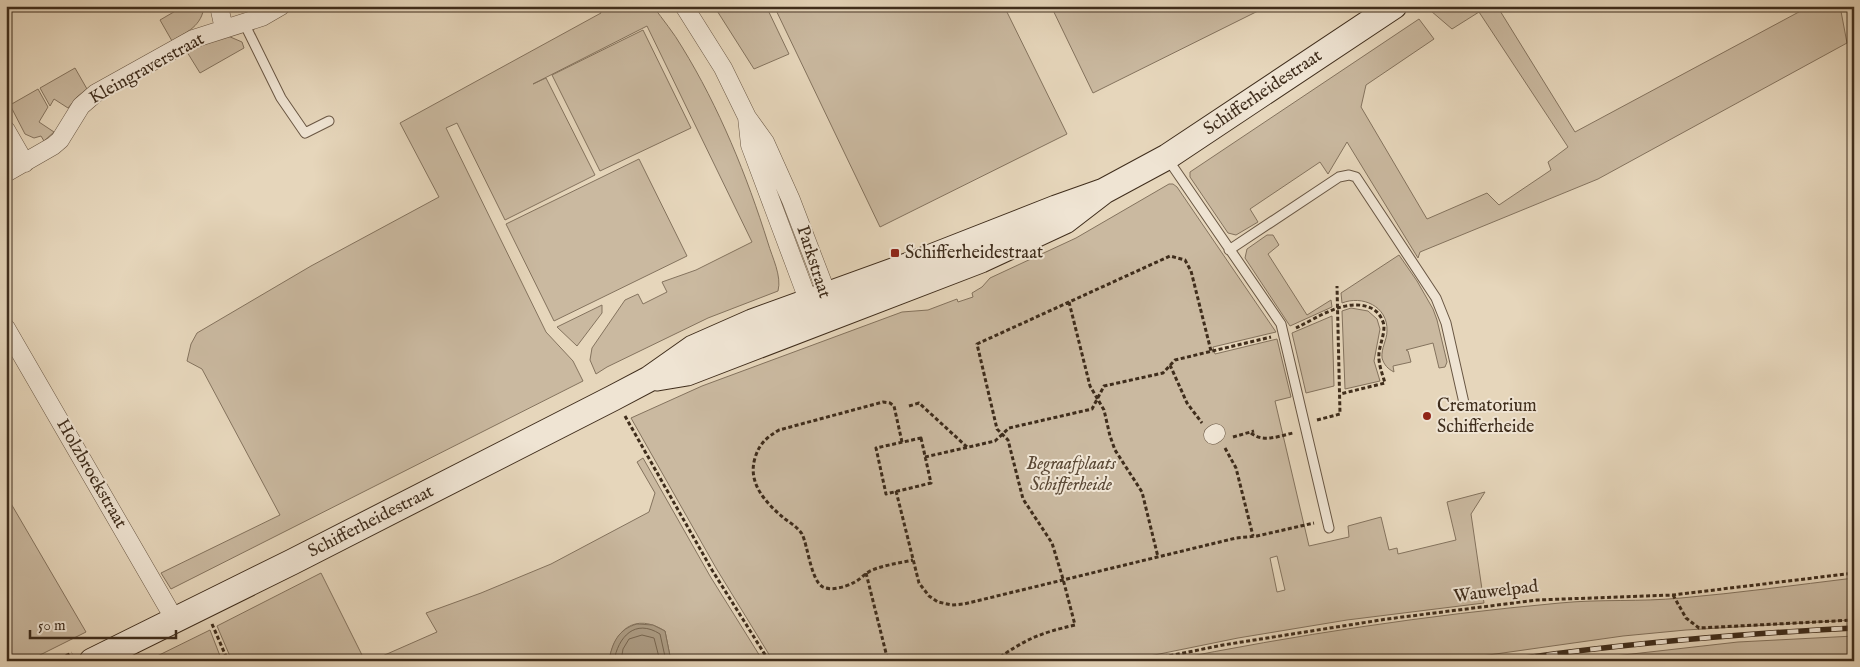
<svg xmlns="http://www.w3.org/2000/svg" width="1860" height="667" viewBox="0 0 1860 667" font-family="'IM FELL English',serif">
	<style>
		.green { fill: #cab9a0; stroke: #84735e; fill-rule: evenodd }
		.water { fill: #ad9d85; stroke: #81705b }
		.lines { fill: none; stroke-linecap: round; stroke-linejoin: round }
		.shore { stroke: #766550; stroke-width: 1 }
		.lane-casing { stroke: #695744; stroke-width: 11 }
		.street-casing { stroke: #695744; stroke-width: 19 }
		.secondary-casing { stroke: #3f2d1c; stroke-width: 27 }
		.path { stroke: #3f2d1c; stroke-width: 3; stroke-dasharray: 4 2.5; stroke-linecap: butt }
		.lane { stroke: #efe4d3; stroke-width: 9 }
		.street { stroke: #efe4d3; stroke-width: 18 }
		.secondary { stroke: #efe4d3; stroke-width: 25 }
		.rail-casing { stroke: #3f2d1c; stroke-width: 5.5 }
		.rail { stroke: #efe4d3; stroke-width: 4; stroke-dasharray: 11; stroke-linecap: butt }
		.poi-dot { fill: #8f2418; stroke: #efe4d3; stroke-width: 2 }
		.labels { text-anchor: middle; dominant-baseline: central; stroke-width: 4; stroke-linejoin: round; paint-order: stroke }
		.street-label { font-size: 18px; fill: #3f2d1c; stroke: #efe4d3 }
		.poi-label { font-size: 18px; fill: #3f2d1c; stroke: #efe4d3; text-anchor: start }
		.park-label { font-size: 18px; font-style: italic; fill: #5b4936; stroke: #efe4d3 }
	</style>
	<rect width="100%" height="100%" fill="#e6d6bb"/>
	<filter id="stains"><feTurbulence type="fractalNoise" baseFrequency=".004" numOctaves="4"/><feColorMatrix values="0 0 0 0 .2 0 0 0 0 .09 0 0 0 0 .02 0 0 0 .5 -.17"/></filter>
	<radialGradient id="worn" r=".72"><stop offset=".6" stop-color="#630" stop-opacity="0"/><stop offset="1" stop-color="#630" stop-opacity=".3"/></radialGradient>
	<path class="green" d="M184 6H204C202 26 187 32 172 41L160 20Z
		M598 6H653C663 20 674 33 682 47 719 107 747 176 768 243 772 257 782 276 778 291L708 318 607 367 596 374 590 360 592 348 625 300 638 294 643 304 667 292 662 282 696 270 752 242 647 26 533 84 546 78 595 175 505 220 457 123 446 128 546 332 573 361 583 381 171 589 161 573 280 515 202 369 187 361 191 344 197 333 311 266 439 197 400 123 601 13Z
		M714 6H766L789 54 754 69Z
		M774 6H1004L1067 134 880 227Z
		M1051 6H1268L1093 93Z
		M1432 6H1497L1575 132 1810 6H1840L1847 43 1598 179 1420 252 1418 258 1347 142 1328 174 1320 162 1250 209 1258 222 1236 235 1228 233 1190 177V172L1419 19 1434 39 1366 85 1361 107 1427 219 1487 193 1499 205 1551 170 1548 162 1568 147 1479 12 1452 29 1431 11Z
		M643 30 691 128 600 171 552 75Z
		M228 36 242 42 244 48 200 73 187 52 204 43Z
		M75 68 87 89 77 97 68 108 54 99 50 106 40 88Z
		M38 89 48 107 39 122 54 132 44 141 41 136 34 138 25 134 10 105Z
		M639 159 687 256 554 321 506 224Z
		M1169 184H1173L1177 187 1276 332 1213 347 1215 354 1277 339 1291 397 1275 401 1309 546 1349 537 1348 526 1381 517 1389 550 1397 548 1398 554 1456 540 1447 502 1485 492 1471 514 1484 603 1347 620 1238 638 1125 661H773L716 568 631 418 702 386 902 312 928 310 957 299 958 302 973 297 972 293 982 287 990 278 1076 238ZM1277 556 1285 590 1277 592 1270 558Z
		M1267 235H1273L1279 245 1268 254 1307 315 1331 300 1332 307 1290 326 1245 258 1247 249Z
		M1399 255 1417 281 1433 309 1437 320 1447 362 1445 367 1439 368 1433 343 1406 350 1408 351 1411 362 1393 366 1394 372C1388 369 1384 365 1382 358 1381 348 1387 340 1387 331 1388 306 1362 295 1342 303L1341 293Z
		M602 305V313L577 346 557 327Z
		M1351 308 1368 311 1377 319 1380 329 1374 361 1380 381 1345 389 1342 311Z
		M1332 316 1334 386 1306 393 1292 333Z
		M643 458 710 576 763 661H671L665 631C635 612 614 630 609 661H371L437 632 426 613 481 593 551 564 649 512 655 493 637 462Z
		M6 495 86 632 28 661H6Z
		M321 573 365 661H232L217 626Z
		M1854 578V620L1686 630 1623 636 1446 661H1166C1296 635 1427 615 1560 603 1600 599 1640 602 1681 598 1738 593 1796 585 1854 578Z
		M210 630 222 661H147Z
		M1854 636V661H1570L1738 642Z"/>
	<path class="water" d="M637 624 653 625 665 631 671 661H609C612 642 619 629 637 624Z"/>
	<g class="lines">
		<path class="shore" d="M614 661C618 637 635 618 660 634L666 661
			M621 661 623 649 629 639 642 635 654 638 660 661"/>
		<defs>
			<path id="lane" d="M244 23 281 98 305 133 329 121
				M1167 158 1281 324 1329 528
				M1229 250 1339 177 1349 175 1356 177 1436 298 1446 323 1464 403"/>
			<path id="street" d="M219 6 224 29
				M684 6 723 68 747 117 765 142 791 200 827 294V306
				M747 117 750 145 804 289 809 301 818 309
				M6 130 25 163
				M6 173 53 146 60 140 81 106 96 93 193 39 262 17 281 6
				M6 328 175 620
				M1213 435 1216 433"/>
			<path id="secondary" d="M657 378 687 373 981 260 1065 221 1104 191 1167 157 1394 6
				M92 661 292 562 613 398 649 379 693 348 752 322 926 259 1056 208 1104 191"/>
		</defs>
		<use href="#lane" class="lane-casing"/>
		<use href="#street" class="street-casing"/>
		<use href="#secondary" class="secondary-casing"/>
		<path class="path" d="M1415 11 1422 6
			M1069 302 1090 386 1104 410 1110 436 1115 450 1142 492 1158 557
			M1296 328C1317 318 1346 297 1371 308 1378 311 1383 319 1384 326 1384 336 1380 344 1379 353 1378 363 1382 373 1385 383L1340 394
			M1170 365 1187 403 1202 423
			M909 406 919 403 967 447
			M625 416 712 570 769 661
			M1317 420 1340 414 1337 286
			M1251 433C1263 443 1279 436 1293 433
			M1233 437 1254 431
			M921 438 931 483 886 494 876 448Z
			M902 442 894 406 890 403 883 402 779 430C767 437 759 444 755 458 747 484 767 504 785 519 791 523 798 528 802 534 808 546 811 581 823 587 831 591 845 587 853 583 860 580 865 573 872 570 885 565 899 563 913 560
			M1225 448 1236 468 1253 536
			M925 457 995 441 1009 428 1092 409 1104 386 1163 373 1175 360 1271 337
			M896 491 919 583 929 596 938 602 952 605 964 604 1236 538 1257 536 1314 523
			M866 573 888 661
			M1673 595 1686 618 1699 628 1854 620
			M212 624 228 661
			M54 661 72 653
			M995 661C1023 640 1040 633 1075 625L1063 579 1052 543 1023 499 1008 440 997 429 977 344 1170 256 1185 260 1191 271 1211 351
			M1144 661 1223 645 1387 619 1537 600 1673 595 1854 573"/>
		<use href="#lane" class="lane"/>
		<use href="#street" class="street"/>
		<use href="#secondary" class="secondary"/>
		<defs>
			<path id="rail" d="M1503 661C1619 644 1736 634 1854 628"/>
		</defs>
		<use href="#rail" class="rail-casing"/>
		<use href="#rail" class="rail"/>
	</g>
	<g class="poi-dot">
		<rect x="890" y="248" width="10" height="10" rx="2.5"/>
		<circle cx="1427" cy="416" r="5"/>
	</g>
	<g class="labels">
		<g class="street-label">
			<text transform="translate(147 69) rotate(-29)">Kleingraverstraat</text>
			<text transform="translate(1263 93) rotate(-34)">Schifferheidestraat</text>
			<text transform="translate(813 262) rotate(72)">Parkstraat</text>
			<text transform="translate(91 474) rotate(60)">Holzbroekstraat</text>
			<text transform="translate(371 522) rotate(-27)">Schifferheidestraat</text>
			<text transform="translate(1496 592) rotate(-7)">Wauwelpad</text>
		</g>
		<g class="poi-label">
			<text x="905" y="253">Schifferheidestraat</text>
			<text x="1437" y="406">Crematorium<tspan x="1437" dy="21">Schifferheide</tspan></text>
		</g>
		<g class="park-label">
			<text x="1071" y="464">Begraafplaats<tspan x="1071" dy="21">Schifferheide</tspan></text>
		</g>
	</g>
	<rect width="1860" height="667" fill="none" stroke="#e6d6bb" stroke-width="25"/>
	<rect x="8" y="8" width="1845" height="652" fill="none" stroke="#3f2d1c" stroke-width="2.5"/>
	<rect x="12" y="12" width="1835" height="642" fill="none" stroke="#3f2d1c"/>
	<path d="M30 630v8h146v-8" fill="none" stroke="#3f2d1c" stroke-width="2.5"/>
	<text x="38" y="630" font-size="15" fill="#3f2d1c" stroke="#efe4d3" stroke-width="4" paint-order="stroke">50 m</text>
	<rect width="100%" height="100%" filter="url(#stains)"/>
	<rect width="100%" height="100%" fill="url(#worn)"/>
</svg>
